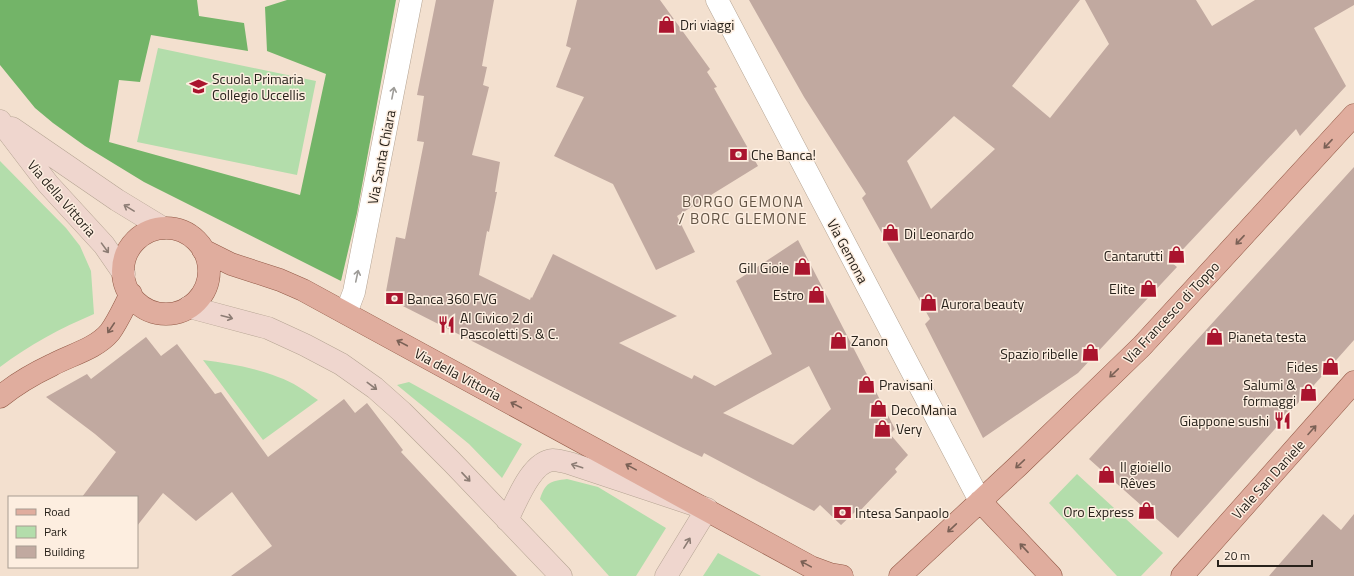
<svg xmlns="http://www.w3.org/2000/svg" width="1354" height="576" viewBox="0 0 1354 576" font-family="'Titillium Web',sans-serif">
	<style>
		.green { fill: #b3ddab }
		.forest { fill: #73b468 }
		.building { fill: #c1a9a0; fill-rule: evenodd }
		.lines { fill: none; stroke-linecap: round; stroke-linejoin: round }
		.street-casing { stroke: #b5a493; stroke-width: 23 }
		.secondary-casing { stroke: #b5a493; stroke-width: 23 }
		.primary-casing { stroke: #925946; stroke-width: 23 }
		.street { stroke: #fff; stroke-width: 22 }
		.secondary { stroke: #efd6ce; stroke-width: 22 }
		.primary { stroke: #e0ad9e; stroke-width: 22 }
		.oneway { stroke: #9e9c98 }
		.oneway2 { stroke: #7b6156 }
		.oneway3 { stroke: #8c7c74 }
		.labels { text-anchor: middle; dominant-baseline: central; stroke-width: 3; stroke-linejoin: round; paint-order: stroke }
		.poi-label { font-size: 14px; fill: #28221b; stroke: #fdeee0; text-anchor: start }
		.street-label { font-size: 14px; fill: #28221b; stroke: #fdeee0 }
		.neighbourhood-label { font-size: 15px; letter-spacing: 1px; fill: #635445; stroke: #fdeee0 }
	</style>
	<rect width="100%" height="100%" fill="#f3e0cf"/>
	<path class="green" d="M158 48 316 81 297 175 137 142Z
		M0 161 66 228 80 246 91 271 94 314C61 328 29 345 0 367Z
		M203 360C228 363 255 368 278 377 293 382 305 391 318 400L263 440Z
		M409 382 522 444 502 478 469 444 397 385Z
		M1077 474 1163 553 1141 576H1117L1049 503Z
		M567 479 598 487 666 528 636 576H609L540 499C545 483 550 481 567 479Z
		M718 553 761 576H703Z"/>
	<path class="forest" d="M0 0H197L199 16 244 23 248 51 151 35 140 82 119 80 109 142 300 195 326 74 267 51 265 7 287 0H396L357 213 341 281 144 182 85 146 53 123 35 108 0 65Z"/>
	<path class="building" d="M436 0H494L482 66 487 67 483 85 489 87 472 155 500 162 495 192H497L489 232 487 231 479 275 530 300 531 297 532 298 553 254 677 316 619 343 692 379 694 375 715 386 772 354 736 281 798 240 895 429 890 434 908 455 895 469 897 472 857 514 855 512 841 525 820 505 814 511 704 453 702 457 683 448 385 297 396 237 405 239 424 142 417 141 424 96 417 95ZM809 366 831 409 793 445 723 413Z
		M577 0H660L710 69 707 72 717 87 714 88 758 166 677 216 695 252 656 270 613 184 554 156 584 97 556 87 571 48 566 46Z
		M749 0H1080L1012 86 1050 118 1109 44 1085 0H1196L1212 26 1255 0H1354V5L1314 28 1346 86 1300 136 1296 129 1171 262 1177 267 1078 373 983 438 925 324 930 319 862 198 866 194 804 97ZM954 116 995 149 931 209 907 161Z
		M1354 167V340L1178 538 1089 459Z
		M146 337 161 356 177 344 215 394 221 392 268 457 344 399 355 413 367 403 403 450 401 452 517 576H231L272 546 232 492 196 521 163 493 137 526V497H82L116 452 95 434 46 397 87 374 91 379Z
		M1323 514 1341 530 1354 514V576H1269Z"/>
	<g class="lines">
		<defs>
			<path id="street" d="M717 0 980 501
				M346 313 354 292 411 0"/>
			<path id="secondary" d="M0 121 48 184 104 245 124 274
				M12 128 117 200 163 228
				M189 307 268 328 305 345 341 364 375 388 402 412 452 462 561 576
				M507 520C516 503 531 461 553 460 558 460 564 462 569 463L707 509 666 576"/>
			<path id="primary" d="M123 271a43 43 0 1 1 86 0a43 43 0 1 1-86 0Z
				M203 250 231 264 280 280 303 290 811 567 830 574 842 576
				M0 397C16 384 33 374 52 365 70 355 96 349 110 332 118 321 124 307 131 294
				M980 501 1051 576
				M900 576 1018 466 1142 346 1354 115
				M1182 576 1354 382"/>
		</defs>
		<use href="#street" class="street-casing"/>
		<use href="#secondary" class="secondary-casing"/>
		<use href="#primary" class="primary-casing"/>
		<use href="#street" class="street"/>
		<use href="#secondary" class="secondary"/>
		<use href="#primary" class="primary"/>
	</g>
	<defs><path id="oneway-shaft" d="M-6 0H5M1.5-3L5.5 0L1.5 3" fill="none" stroke-width="1.6" stroke-linecap="round" stroke-linejoin="round"/></defs>
	<g class="oneway">
		<use href="#oneway-shaft" transform="translate(393 93) rotate(-79)"/>
		<use href="#oneway-shaft" transform="translate(357 276) rotate(-78)"/>
	</g>
	<g class="oneway2">
		<use href="#oneway-shaft" transform="translate(1328 144) rotate(133)"/>
		<use href="#oneway-shaft" transform="translate(1240 240) rotate(133)"/>
		<use href="#oneway-shaft" transform="translate(111 328) rotate(124)"/>
		<use href="#oneway-shaft" transform="translate(402 343) rotate(-152)"/>
		<use href="#oneway-shaft" transform="translate(1114 373) rotate(136)"/>
		<use href="#oneway-shaft" transform="translate(516 405) rotate(-152)"/>
		<use href="#oneway-shaft" transform="translate(1312 430) rotate(-48)"/>
		<use href="#oneway-shaft" transform="translate(1020 464) rotate(137)"/>
		<use href="#oneway-shaft" transform="translate(631 467) rotate(-151)"/>
		<use href="#oneway-shaft" transform="translate(952 528) rotate(137)"/>
		<use href="#oneway-shaft" transform="translate(1024 548) rotate(-133)"/>
		<use href="#oneway-shaft" transform="translate(806 564) rotate(-151)"/>
	</g>
	<g class="oneway3">
		<use href="#oneway-shaft" transform="translate(129 208) rotate(-149)"/>
		<use href="#oneway-shaft" transform="translate(105 248) rotate(54)"/>
		<use href="#oneway-shaft" transform="translate(227 317) rotate(15)"/>
		<use href="#oneway-shaft" transform="translate(372 386) rotate(37)"/>
		<use href="#oneway-shaft" transform="translate(577 466) rotate(-162)"/>
		<use href="#oneway-shaft" transform="translate(466 477) rotate(47)"/>
		<use href="#oneway-shaft" transform="translate(687 543) rotate(-58)"/>
	</g>
	<defs>
		<symbol id="shop-bare" viewBox="-9 -9 18 18"><path d="M-5-2.5h2.3a2.7 3.5 0 0 1 5.4 0H5L5.5 6h-11ZM-1.5-2.5h3a1.5 2.3 0 0 0-3 0Z" fill="#aa142e" stroke="#fdeee0" stroke-width="2.5" paint-order="stroke"/></symbol>
		<symbol id="school-bare" viewBox="-9 -9 18 18"><path d="M0-5L7-2L0 1L-7-2ZM-4 1L0 2.5L4 1V4Q0 6-4 4Z" fill="#aa142e" stroke="#fdeee0" stroke-width="2.5" paint-order="stroke"/></symbol>
		<symbol id="bank-bare" viewBox="-9 -9 18 18"><path d="M-6-4H6V4H-6ZM0-2.3a2.3 2.3 0 1 0 0 4.6a2.3 2.3 0 1 0 0-4.6Z" fill="#aa142e" stroke="#fdeee0" stroke-width="2.5" paint-order="stroke"/></symbol>
		<symbol id="restaurant-bare" viewBox="-9 -9 18 18"><path d="M-5-6h1v4h1v-4h1v4h1v-4h1v5L-1.5 .5V6h-2V.5L-5-1ZM5-6V6H3V1.5H1.5Q1.5-4 5-6Z" fill="#aa142e" stroke="#fdeee0" stroke-width="2.5" paint-order="stroke"/></symbol>
	</defs>
	<g fill-rule="evenodd">
		<use href="#shop-bare" x="654" y="12" width="25" height="25"/>
		<use href="#school-bare" x="186" y="74" width="25" height="25"/>
		<use href="#bank-bare" x="726" y="142" width="25" height="25"/>
		<use href="#shop-bare" x="878" y="220" width="25" height="25"/>
		<use href="#shop-bare" x="1164" y="242" width="25" height="25"/>
		<use href="#shop-bare" x="790" y="254" width="25" height="25"/>
		<use href="#shop-bare" x="1136" y="276" width="25" height="25"/>
		<use href="#shop-bare" x="804" y="282" width="25" height="25"/>
		<use href="#bank-bare" x="382" y="286" width="25" height="25"/>
		<use href="#shop-bare" x="916" y="290" width="25" height="25"/>
		<use href="#restaurant-bare" x="434" y="312" width="25" height="25"/>
		<use href="#shop-bare" x="1202" y="324" width="25" height="25"/>
		<use href="#shop-bare" x="826" y="328" width="25" height="25"/>
		<use href="#shop-bare" x="1078" y="340" width="25" height="25"/>
		<use href="#shop-bare" x="1318" y="354" width="25" height="25"/>
		<use href="#shop-bare" x="854" y="372" width="25" height="25"/>
		<use href="#shop-bare" x="1296" y="380" width="25" height="25"/>
		<use href="#shop-bare" x="866" y="396" width="25" height="25"/>
		<use href="#restaurant-bare" x="1270" y="408" width="25" height="25"/>
		<use href="#shop-bare" x="870" y="416" width="25" height="25"/>
		<use href="#shop-bare" x="1094" y="462" width="25" height="25"/>
		<use href="#shop-bare" x="1134" y="498" width="25" height="25"/>
		<use href="#bank-bare" x="830" y="500" width="25" height="25"/>
	</g>
	<g class="labels">
		<g class="poi-label">
			<text x="680" y="24">Dri viaggi</text>
			<text x="212" y="78">Scuola Primaria<tspan x="212" dy="16">Collegio Uccellis</tspan></text>
			<text x="751" y="154">Che Banca!</text>
			<text x="904" y="233">Di Leonardo</text>
			<text x="1163" y="255" text-anchor="end">Cantarutti</text>
			<text x="789" y="267" text-anchor="end">Gill Gioie</text>
			<text x="1135" y="288" text-anchor="end">Elite</text>
			<text x="804" y="294" text-anchor="end">Estro</text>
			<text x="407" y="298">Banca 360 FVG</text>
			<text x="941" y="303">Aurora beauty</text>
			<text x="460" y="317">Al Civico 2 di<tspan x="460" dy="16">Pascoletti S. &amp; C.</tspan></text>
			<text x="1228" y="336">Pianeta testa</text>
			<text x="851" y="340">Zanon</text>
			<text x="1078" y="353" text-anchor="end">Spazio ribelle</text>
			<text x="1318" y="366" text-anchor="end">Fides</text>
			<text x="879" y="384">Pravisani</text>
			<text x="1296" y="384" text-anchor="end">Salumi &amp;<tspan x="1296" dy="16">formaggi</tspan></text>
			<text x="891" y="409">DecoMania</text>
			<text x="1269" y="420" text-anchor="end">Giappone sushi</text>
			<text x="896" y="428">Very</text>
			<text x="1120" y="466">Il gioiello<tspan x="1120" dy="16">Rêves</tspan></text>
			<text x="1134" y="511" text-anchor="end">Oro Express</text>
			<text x="855" y="512">Intesa Sanpaolo</text>
		</g>
		<g class="street-label">
			<text transform="translate(381 157) rotate(-79)">Via Santa Chiara</text>
			<text transform="translate(62 198) rotate(49)">Via della Vittoria</text>
			<text transform="translate(848 251) rotate(62)">Via Gemona</text>
			<text transform="translate(1171 312) rotate(-47)">Via Francesco di Toppo</text>
			<text transform="translate(458 374) rotate(28)">Via della Vittoria</text>
			<text transform="translate(1268 479) rotate(-48)">Viale San Daniele</text>
		</g>
		<g class="neighbourhood-label">
			<text x="743" y="201">BORGO GEMONA<tspan x="743" dy="17">/ BORC GLEMONE</tspan></text>
		</g>
	</g>
	<rect x="8" y="496" width="130" height="72" fill="#fdeee0" stroke="#a89c91"/>
	<rect x="16" y="509" width="20" height="6" fill="#e0ad9e" stroke="#a89c91"/>
	<text x="44" y="516" font-size="12" fill="#28221b">Road</text>
	<rect x="16" y="526" width="20" height="12" fill="#b3ddab" stroke="#a89c91"/>
	<text x="44" y="536" font-size="12" fill="#28221b">Park</text>
	<rect x="16" y="546" width="20" height="12" fill="#c1a9a0" stroke="#a89c91"/>
	<text x="44" y="556" font-size="12" fill="#28221b">Building</text>
	<path d="M1218 560v6h94v-6" fill="none" stroke="#28221b" stroke-width="2"/>
	<text x="1224" y="560" font-size="12" fill="#28221b" stroke="#fdeee0" stroke-width="3" paint-order="stroke">20 m</text>
</svg>
